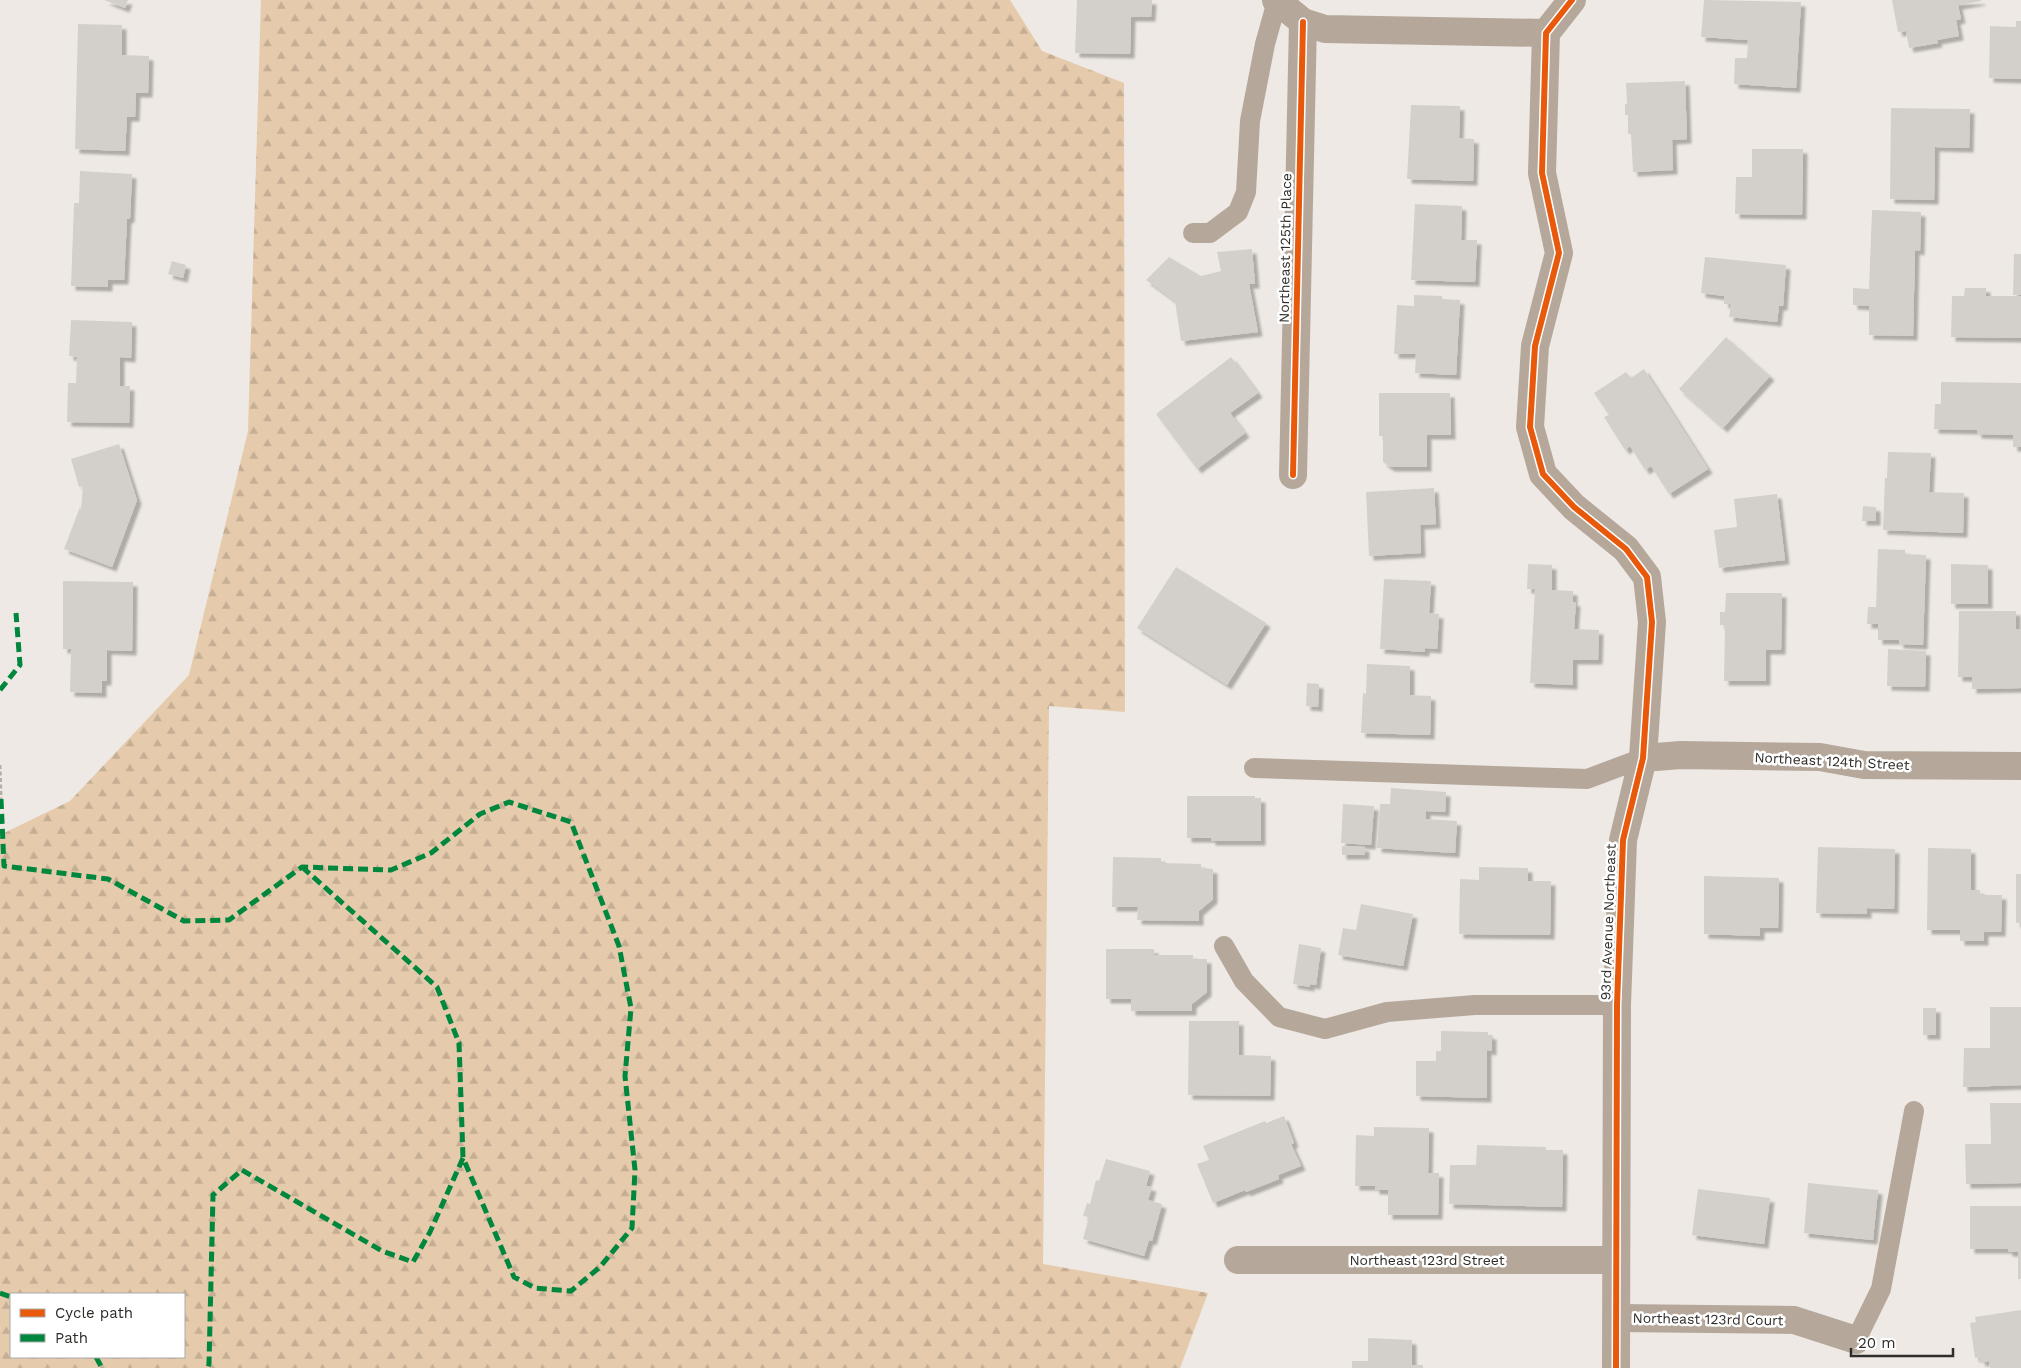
<svg xmlns="http://www.w3.org/2000/svg" width="2021" height="1368" font-family="'Work Sans',sans-serif">
	<style>
		.forest { fill: url(#forest-firs); fill-rule: evenodd }
		.building { fill: #d3d0cc; filter: url(#shadow) }
		.lines { fill: none; stroke-linecap: round; stroke-linejoin: round }
		.path { stroke: #b6ada3; stroke-width: 3; stroke-dasharray: 4 2.5; stroke-linecap: butt }
		.service { stroke: #b5a89b; stroke-width: 20 }
		.minor { stroke: #b5a89b; stroke-width: 28 }
		.tertiary { stroke: #b5a89b; stroke-width: 28 }
		.quiet { stroke: #00873e; stroke-width: 5; stroke-dasharray: 10 5; stroke-linecap: butt }
		.cycleway-casing { stroke: #fff; stroke-width: 9 }
		.cycleway { stroke: #e8590c; stroke-width: 6 }
		.labels { text-anchor: middle; dominant-baseline: central; stroke-width: 5; stroke-linejoin: round; paint-order: stroke }
		.street-label { font-size: 14px; fill: #2f2c29; stroke: #fff }
	</style>
	<defs>
		<pattern id="forest-firs" width="22" height="20" patternUnits="userSpaceOnUse" patternTransform="scale(1.25)"><rect width="22" height="20" fill="#e5caac"/><path d="M5 1l3.5 6h-7zM16 11l3.5 6h-7z" fill="#c5ae94"/></pattern>
		<filter id="shadow"><feDropShadow dx="4.5" dy="4.5" stdDeviation="1" flood-color="#0004"/></filter>
	</defs>
	<rect width="100%" height="100%" fill="#eee9e4"/>
	<path class="forest" d="M261,0H1010L1042,51L1124,83L1125,712L1049,706L1043,1264L1208,1293L1180,1368H0V835L70,801L189,675L248,431ZM11,1294H184V1357H11Z"/>
	<g class="building">
		<polygon points="104,0 128,0 125,8"/>
		<polygon points="1077,0 1152,0 1151,17 1131,17 1130,54 1075,53"/>
		<polygon points="1704,0 1801,2 1796,88 1734,84 1735,58 1747,58 1748,40 1701,37"/>
		<polygon points="1892,0 1981,0 1981,1 1958,5 1961,19 1956,20 1959,36 1937,40 1938,43 1909,48 1906,31 1898,32"/>
		<polygon points="2016,21 2021,21 2021,79 1989,78 1990,26 2016,27"/>
		<polygon points="78,24 122,25 122,55 149,56 148,93 136,93 135,117 127,117 125,151 75,149"/>
		<polygon points="1685,81 1687,139 1672,140 1673,170 1633,172 1631,134 1628,134 1628,115 1625,115 1625,104 1627,104 1626,83"/>
		<polygon points="1411,105 1460,106 1459,138 1474,139 1473,181 1407,179"/>
		<polygon points="1891,108 1970,109 1969,148 1935,147 1934,200 1890,199"/>
		<polygon points="1752,149 1803,149 1802,215 1735,214 1736,177 1752,177"/>
		<polygon points="80,171 132,174 130,218 127,219 124,280 108,280 108,287 71,286 74,203 79,203"/>
		<polygon points="1415,204 1462,206 1461,240 1477,240 1475,282 1411,280"/>
		<polygon points="1872,210 1921,212 1920,251 1915,250 1913,336 1869,335 1869,306 1853,305 1853,288 1869,289"/>
		<polygon points="1252,249 1255,284 1249,284 1258,332 1181,341 1175,301 1146,280 1169,257 1201,276 1221,271 1217,252"/>
		<polygon points="2014,254 2021,254 2021,295 2013,295"/>
		<polygon points="1705,257 1786,265 1783,306 1779,306 1777,322 1729,317 1731,304 1724,304 1724,296 1701,293"/>
		<polygon points="172,261 186,265 183,278 168,274"/>
		<polygon points="1965,288 1986,288 1986,296 2021,296 2021,338 1951,337 1952,296 1964,296"/>
		<polygon points="1414,295 1442,296 1442,299 1460,300 1456,375 1415,373 1416,354 1394,354 1397,305 1414,306"/>
		<polygon points="71,320 132,322 131,358 120,357 120,386 130,386 129,423 67,422 68,383 76,383 77,357 69,356"/>
		<polygon points="1726,337 1770,376 1723,428 1679,389"/>
		<polygon points="1231,357 1258,393 1230,413 1245,433 1197,469 1156,414"/>
		<polygon points="1644,369 1708,469 1669,494 1651,466 1645,470 1630,446 1625,450 1604,417 1609,415 1594,393 1626,372 1631,378"/>
		<polygon points="1941,382 2021,383 2021,447 2013,447 2013,435 1977,434 1977,430 1934,429 1935,404 1941,404"/>
		<polygon points="1379,393 1450,393 1451,435 1427,435 1427,467 1390,467 1383,462 1383,436 1379,436"/>
		<polygon points="119,444 137,500 112,567 64,549 80,507 81,509 83,486 79,487 71,459"/>
		<polygon points="1888,452 1931,453 1929,492 1964,493 1963,533 1883,530 1885,478 1887,478"/>
		<polygon points="1434,488 1436,524 1420,525 1421,553 1369,556 1366,492"/>
		<polygon points="1777,494 1785,560 1719,568 1714,530 1737,527 1734,499"/>
		<polygon points="1863,506 1876,507 1876,521 1862,521"/>
		<polygon points="1878,549 1905,550 1905,554 1926,555 1923,645 1899,644 1899,640 1878,640 1878,624 1867,624 1868,607 1876,607"/>
		<polygon points="1528,564 1552,565 1552,590 1573,591 1573,602 1576,602 1574,629 1599,630 1598,660 1573,660 1573,685 1530,683 1535,589 1527,589"/>
		<polygon points="1951,564 1988,565 1988,604 1951,604"/>
		<polygon points="1176,567 1266,623 1227,685 1137,628"/>
		<polygon points="1384,579 1431,581 1429,613 1439,614 1437,649 1425,648 1425,652 1380,649"/>
		<polygon points="63,581 133,582 132,651 107,650 107,681 102,681 102,693 70,692 71,649 63,649"/>
		<polygon points="1726,593 1782,593 1781,650 1766,650 1766,681 1724,681 1725,625 1720,625 1720,612 1725,612"/>
		<polygon points="1959,611 2016,611 2016,629 2021,629 2021,688 1972,689 1972,677 1958,677"/>
		<polygon points="1888,649 1926,651 1925,687 1887,686"/>
		<polygon points="1367,664 1410,666 1410,695 1431,696 1430,735 1361,733 1363,693 1366,694"/>
		<polygon points="1307,683 1319,684 1318,707 1306,706"/>
		<polygon points="1391,788 1446,792 1445,812 1426,811 1426,819 1457,821 1455,853 1377,848 1380,804 1390,804"/>
		<polygon points="1187,796 1255,796 1255,798 1261,798 1261,841 1211,841 1211,838 1187,838"/>
		<polygon points="1343,804 1374,806 1371,845 1341,843"/>
		<polygon points="1342,846 1365,847 1365,855 1342,855"/>
		<polygon points="1818,847 1895,849 1894,909 1867,908 1867,914 1816,913"/>
		<polygon points="1928,848 1971,849 1971,890 1980,890 1980,895 2002,895 2001,932 1984,932 1984,941 1960,941 1960,930 1927,930"/>
		<polygon points="1113,857 1161,858 1161,863 1201,864 1201,868 1213,869 1213,899 1199,911 1199,921 1137,920 1138,907 1112,907"/>
		<polygon points="1479,867 1528,868 1528,881 1551,881 1550,935 1459,934 1460,879 1479,880"/>
		<rect x="2016" y="874" width="5" height="49"/>
		<polygon points="1704,876 1779,878 1778,928 1760,928 1760,936 1704,934"/>
		<polygon points="1361,904 1413,914 1403,966 1338,955 1343,928 1356,930"/>
		<polygon points="1299,944 1321,948 1316,985 1310,984 1310,987 1293,984"/>
		<polygon points="1106,949 1154,949 1154,955 1193,955 1193,959 1207,959 1207,992 1192,1004 1192,1011 1131,1011 1131,999 1106,999"/>
		<polygon points="1990,1007 2021,1007 2021,1085 1963,1087 1964,1048 1990,1048"/>
		<rect x="1923" y="1008" width="13" height="27"/>
		<polygon points="1189,1021 1239,1021 1239,1055 1271,1056 1270,1096 1188,1095"/>
		<polygon points="1441,1031 1488,1032 1488,1035 1492,1035 1492,1051 1487,1050 1487,1098 1416,1096 1416,1061 1436,1061 1436,1051 1441,1051"/>
		<polygon points="1990,1103 2021,1103 2021,1183 1966,1184 1965,1144 1991,1144"/>
		<polygon points="1284,1116 1294,1143 1291,1144 1301,1166 1278,1175 1279,1179 1246,1192 1245,1190 1213,1203 1197,1164 1209,1160 1203,1146 1265,1121 1266,1123"/>
		<polygon points="1374,1127 1429,1128 1428,1173 1439,1173 1438,1215 1388,1215 1388,1190 1375,1190 1375,1186 1355,1186 1356,1135 1374,1136"/>
		<polygon points="1477,1145 1546,1147 1546,1150 1563,1150 1562,1207 1449,1204 1450,1165 1476,1165"/>
		<polygon points="1106,1159 1150,1171 1146,1186 1152,1187 1148,1200 1162,1204 1152,1241 1149,1240 1144,1256 1083,1239 1089,1217 1083,1216 1087,1203 1090,1204 1096,1180 1099,1181"/>
		<polygon points="1808,1183 1878,1190 1873,1240 1804,1233"/>
		<polygon points="1698,1189 1770,1198 1764,1244 1692,1235"/>
		<polygon points="1970,1206 2021,1206 2021,1279 2018,1279 2018,1252 2008,1252 2008,1249 1970,1249"/>
		<polygon points="2021,1310 2021,1368 1990,1368 1989,1361 1981,1362 1980,1357 1975,1358 1970,1323 1976,1322 1975,1317"/>
		<polygon points="1368,1338 1412,1340 1412,1365 1423,1365 1423,1368 1352,1368 1352,1361 1368,1361"/>
	</g>
	<g class="lines">
		<polyline class="path" points="0,765 1,799"/>
		<g class="service">
			<polyline points="1193,233 1210,233 1238,212 1246,192 1250,121 1265,44 1277,1"/>
			<polyline points="1254,768 1587,779 1643,758"/>
			<polyline points="1224,946 1244,981 1279,1017 1325,1029 1387,1012 1475,1005 1617,1005"/>
			<polyline points="1856,1340 1881,1289 1914,1111"/>
		</g>
		<g class="minor">
			<polyline points="1276,0 1303,22 1325,29 1546,33"/>
			<polyline points="1572,0 1546,33 1542,173 1559,253 1535,346 1530,427 1543,474 1574,507 1626,549 1647,577 1652,622 1643,758"/>
			<polyline points="1293,475 1303,22"/>
			<polyline points="1238,1260 1615,1260"/>
			<polyline points="1617,1318 1794,1320 1856,1340"/>
		</g>
		<polyline class="tertiary" points="1616,1368 1617,1005 1623,840 1643,758 1681,755 1820,757 1864,765 2021,766"/>
		<g class="quiet">
			<polyline points="0,690 20,665 16,613"/>
			<polyline points="1,799 4,866 108,879 184,921 229,920 302,867 391,870 431,853 480,814 509,802 571,822 619,946 631,1008 625,1076 635,1170 632,1228 600,1267 571,1291 535,1288 514,1277 463,1158 430,1232 413,1262 382,1251 242,1170 213,1195 209,1364 208,1368"/>
			<polyline points="302,867 437,987 459,1043 463,1158"/>
			<polyline points="0,1293 11,1297"/>
			<polyline points="96,1357 102,1368"/>
		</g>
		<defs>
			<g id="cycleway">
				<polyline points="1572,0 1546,33 1542,173 1559,253 1535,346 1530,427 1543,474 1574,507 1626,549 1647,577 1652,622 1643,758 1623,840 1617,1005 1616,1368"/>
				<polyline points="1293,475 1303,22"/>
			</g>
		</defs>
		<use href="#cycleway" class="cycleway-casing"/>
		<use href="#cycleway" class="cycleway"/>
	</g>
	<g class="labels">
		<g class="street-label">
			<text transform="translate(1285 248) rotate(-89)">Northeast 125th Place</text>
			<text transform="translate(1832 761) rotate(3)">Northeast 124th Street</text>
			<text transform="translate(1608 922) rotate(-88)">93rd Avenue Northeast</text>
			<text x="1427" y="1260">Northeast 123rd Street</text>
			<text transform="translate(1708 1319) rotate(1)">Northeast 123rd Court</text>
		</g>
	</g>
	<rect x="10" y="1293" width="175" height="65" fill="#ffffff" stroke="#acaba9"/>
	<rect x="20" y="1309" width="25" height="8" fill="#e8590c" stroke="#acaba9"/>
	<text x="55" y="1318" font-size="15" fill="#2f2c29">Cycle path</text>
	<rect x="20" y="1334" width="25" height="8" fill="#00873e" stroke="#acaba9"/>
	<text x="55" y="1343" font-size="15" fill="#2f2c29">Path</text>
	<path d="M1851 1348v8h102v-8" fill="none" stroke="#2f2c29" stroke-width="2.5"/>
	<text x="1858" y="1348" font-size="15" fill="#2f2c29" stroke="#ffffff" stroke-width="4" paint-order="stroke">20 m</text>
</svg>
